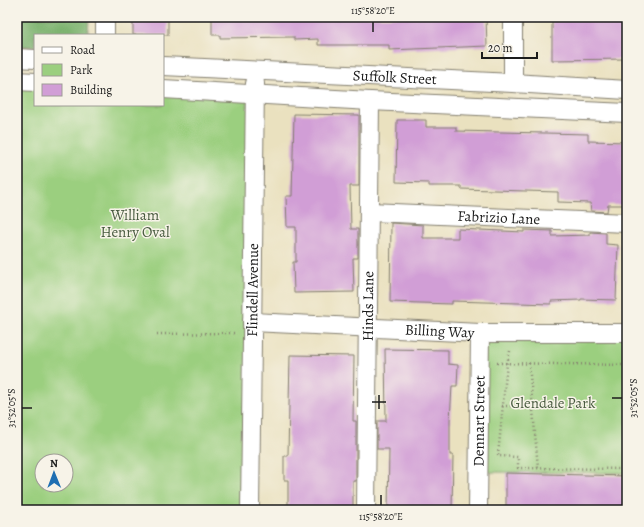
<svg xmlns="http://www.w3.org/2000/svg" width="644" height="527" font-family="Alegreya,serif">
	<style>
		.green { fill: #9bcf7f; stroke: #5c764e; fill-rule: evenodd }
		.forest { fill: #7cb26e; stroke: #4c6745 }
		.building { fill: #d19ed6 }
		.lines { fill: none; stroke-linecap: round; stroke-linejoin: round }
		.minor-casing { stroke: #837e6e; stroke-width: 20 }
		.path { stroke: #837e6e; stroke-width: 2.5; stroke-dasharray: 1 3; stroke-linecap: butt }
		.minor { stroke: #fff; stroke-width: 18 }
		.ticks { fill: none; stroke: #1c1c1c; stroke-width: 1.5 }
		.labels { text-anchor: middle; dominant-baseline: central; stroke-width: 3; stroke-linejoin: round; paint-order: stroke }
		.street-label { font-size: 15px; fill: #1c1c1c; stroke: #f7f3e8 }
		.park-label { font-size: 15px; fill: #485b3f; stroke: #f7f3e8 }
		.neatline { fill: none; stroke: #1c1c1c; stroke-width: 1.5 }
		.ticks-label { font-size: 10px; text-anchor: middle; fill: #1c1c1c }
	</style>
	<rect width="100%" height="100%" fill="#f7f3e8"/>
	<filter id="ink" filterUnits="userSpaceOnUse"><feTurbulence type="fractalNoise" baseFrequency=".025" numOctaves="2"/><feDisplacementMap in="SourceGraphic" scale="8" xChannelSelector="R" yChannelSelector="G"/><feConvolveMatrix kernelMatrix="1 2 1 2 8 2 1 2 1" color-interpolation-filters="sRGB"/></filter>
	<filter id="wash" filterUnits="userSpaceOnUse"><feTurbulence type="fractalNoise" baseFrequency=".012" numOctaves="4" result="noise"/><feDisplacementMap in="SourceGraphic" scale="16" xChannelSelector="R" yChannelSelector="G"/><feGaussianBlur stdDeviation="0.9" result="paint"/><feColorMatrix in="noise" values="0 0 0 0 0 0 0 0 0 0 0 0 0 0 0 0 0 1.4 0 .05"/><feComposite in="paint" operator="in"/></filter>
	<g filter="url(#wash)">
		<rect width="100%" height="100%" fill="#eae1bf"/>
		<g class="green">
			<path d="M17,81L35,82V105H163V89L255,94L250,510H17ZM42,461H66V485H42Z"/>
			<polygon points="480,333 627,333 627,473 479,472"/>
		</g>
		<polygon class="forest" points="17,17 89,17 88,35 35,35 35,47 17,46"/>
		<g id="blocks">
			<g class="building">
				<rect x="133" y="17" width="35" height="18"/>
				<polygon points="212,17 486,17 487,46 389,50 389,45 318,45 318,39 294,40 294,37 220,38 220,35 212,35"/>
				<polygon points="552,17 627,17 627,59 552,60"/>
				<polygon points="294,114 359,115 359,186 350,186 351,229 358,229 358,258 353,258 354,292 294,293 293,262 296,262 296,227 287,227 286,196 292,196"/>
				<polygon points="397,120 426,120 426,127 456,127 456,131 588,134 588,141 627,142 627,205 608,205 607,212 591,211 590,203 558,202 558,192 461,189 461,186 429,186 429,183 396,182"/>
				<polygon points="391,223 423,225 423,238 458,238 458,229 524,232 524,230 552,231 552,236 590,235 590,232 606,233 606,244 618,245 616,300 581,299 581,300 551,301 551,304 452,301 452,304 390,302"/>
				<polygon points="385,349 448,350 448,364 458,365 457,386 452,386 450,420 450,455 453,455 452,510 388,510 389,449 377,449 377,421 386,421"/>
				<polygon points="290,355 354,356 353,421 356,421 356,481 353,481 353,510 288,510 288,480 284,480 284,456 288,456"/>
				<polygon points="506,473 627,476 627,510 506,510"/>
			</g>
		</g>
	</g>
	<g filter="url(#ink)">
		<use href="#blocks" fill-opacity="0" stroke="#837e6e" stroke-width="1"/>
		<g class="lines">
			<defs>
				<g id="minor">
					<polyline points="513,17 513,83"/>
					<polyline points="105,35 105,17"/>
					<polyline points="17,58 35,59"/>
					<path id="s1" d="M163,66L513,83L627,90"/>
					<polyline points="17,81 35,82"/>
					<polyline points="163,89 370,101 627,113"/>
					<path id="s2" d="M370,212L627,223"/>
					<path id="s3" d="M252,322L480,333H627"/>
					<path id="s4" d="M250,510L255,83"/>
					<path id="s5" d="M366,510L370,101"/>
					<path id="s6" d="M478,510L480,333"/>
				</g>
			</defs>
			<use href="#minor" class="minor-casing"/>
			<g class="path">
				<polyline points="157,334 234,333"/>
				<polyline points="510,351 507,363 498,456 518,457 518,468 627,469"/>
				<polyline points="497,363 627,365"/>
				<polyline points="529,363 538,468"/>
				<polyline points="502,406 533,406"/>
			</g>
			<use href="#minor" class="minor"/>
		</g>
	</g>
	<path class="ticks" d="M373,22V32M379,395V409M612,398H622M372,402H386M22,408H32M381,495V505"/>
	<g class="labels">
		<g class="street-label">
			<text stroke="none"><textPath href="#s1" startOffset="232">Suffolk Street</textPath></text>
			<text stroke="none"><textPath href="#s2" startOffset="129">Fabrizio Lane</textPath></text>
			<text stroke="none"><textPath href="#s4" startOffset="220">Flindell Avenue</textPath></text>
			<text stroke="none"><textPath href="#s5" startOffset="204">Hinds Lane</textPath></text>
			<text stroke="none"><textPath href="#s3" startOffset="188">Billing Way</textPath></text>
			<text stroke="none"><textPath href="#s6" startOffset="89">Dennart Street</textPath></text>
		</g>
		<g class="park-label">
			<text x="135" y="215">William<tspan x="135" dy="17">Henry Oval</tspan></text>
			<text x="553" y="403">Glendale Park</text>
		</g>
	</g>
	<rect width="644" height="527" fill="none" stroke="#f7f3e8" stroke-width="44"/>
	<rect x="34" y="34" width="130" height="72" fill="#f7f3e8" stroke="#9f9d96"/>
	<rect x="42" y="47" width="20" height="6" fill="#ffffff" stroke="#9f9d96"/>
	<text x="70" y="54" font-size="12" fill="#1c1c1c">Road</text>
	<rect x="42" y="64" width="20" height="12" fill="#9bcf7f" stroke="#9f9d96"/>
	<text x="70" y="74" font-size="12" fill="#1c1c1c">Park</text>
	<rect x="42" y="84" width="20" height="12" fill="#d19ed6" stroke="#9f9d96"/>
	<text x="70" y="94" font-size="12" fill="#1c1c1c">Building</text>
	<g transform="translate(54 473) rotate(359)"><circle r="19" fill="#f7f3e8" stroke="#9f9d96"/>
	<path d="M0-3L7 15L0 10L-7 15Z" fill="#1f6fb2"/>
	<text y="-6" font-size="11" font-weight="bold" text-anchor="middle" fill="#1c1c1c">N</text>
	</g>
	<path d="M482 52v6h55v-6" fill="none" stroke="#1c1c1c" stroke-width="2"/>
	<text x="488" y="52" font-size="12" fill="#1c1c1c" stroke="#f7f3e8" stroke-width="3" paint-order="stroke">20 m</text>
	<rect x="22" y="22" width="600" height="483" class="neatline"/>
	<g class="ticks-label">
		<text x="373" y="14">115°58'20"E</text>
		<text transform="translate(633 398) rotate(-90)" y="4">31°52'05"S</text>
		<text transform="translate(11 408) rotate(-90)" y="4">31°52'05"S</text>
		<text x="381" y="520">115°58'20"E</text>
	</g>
</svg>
